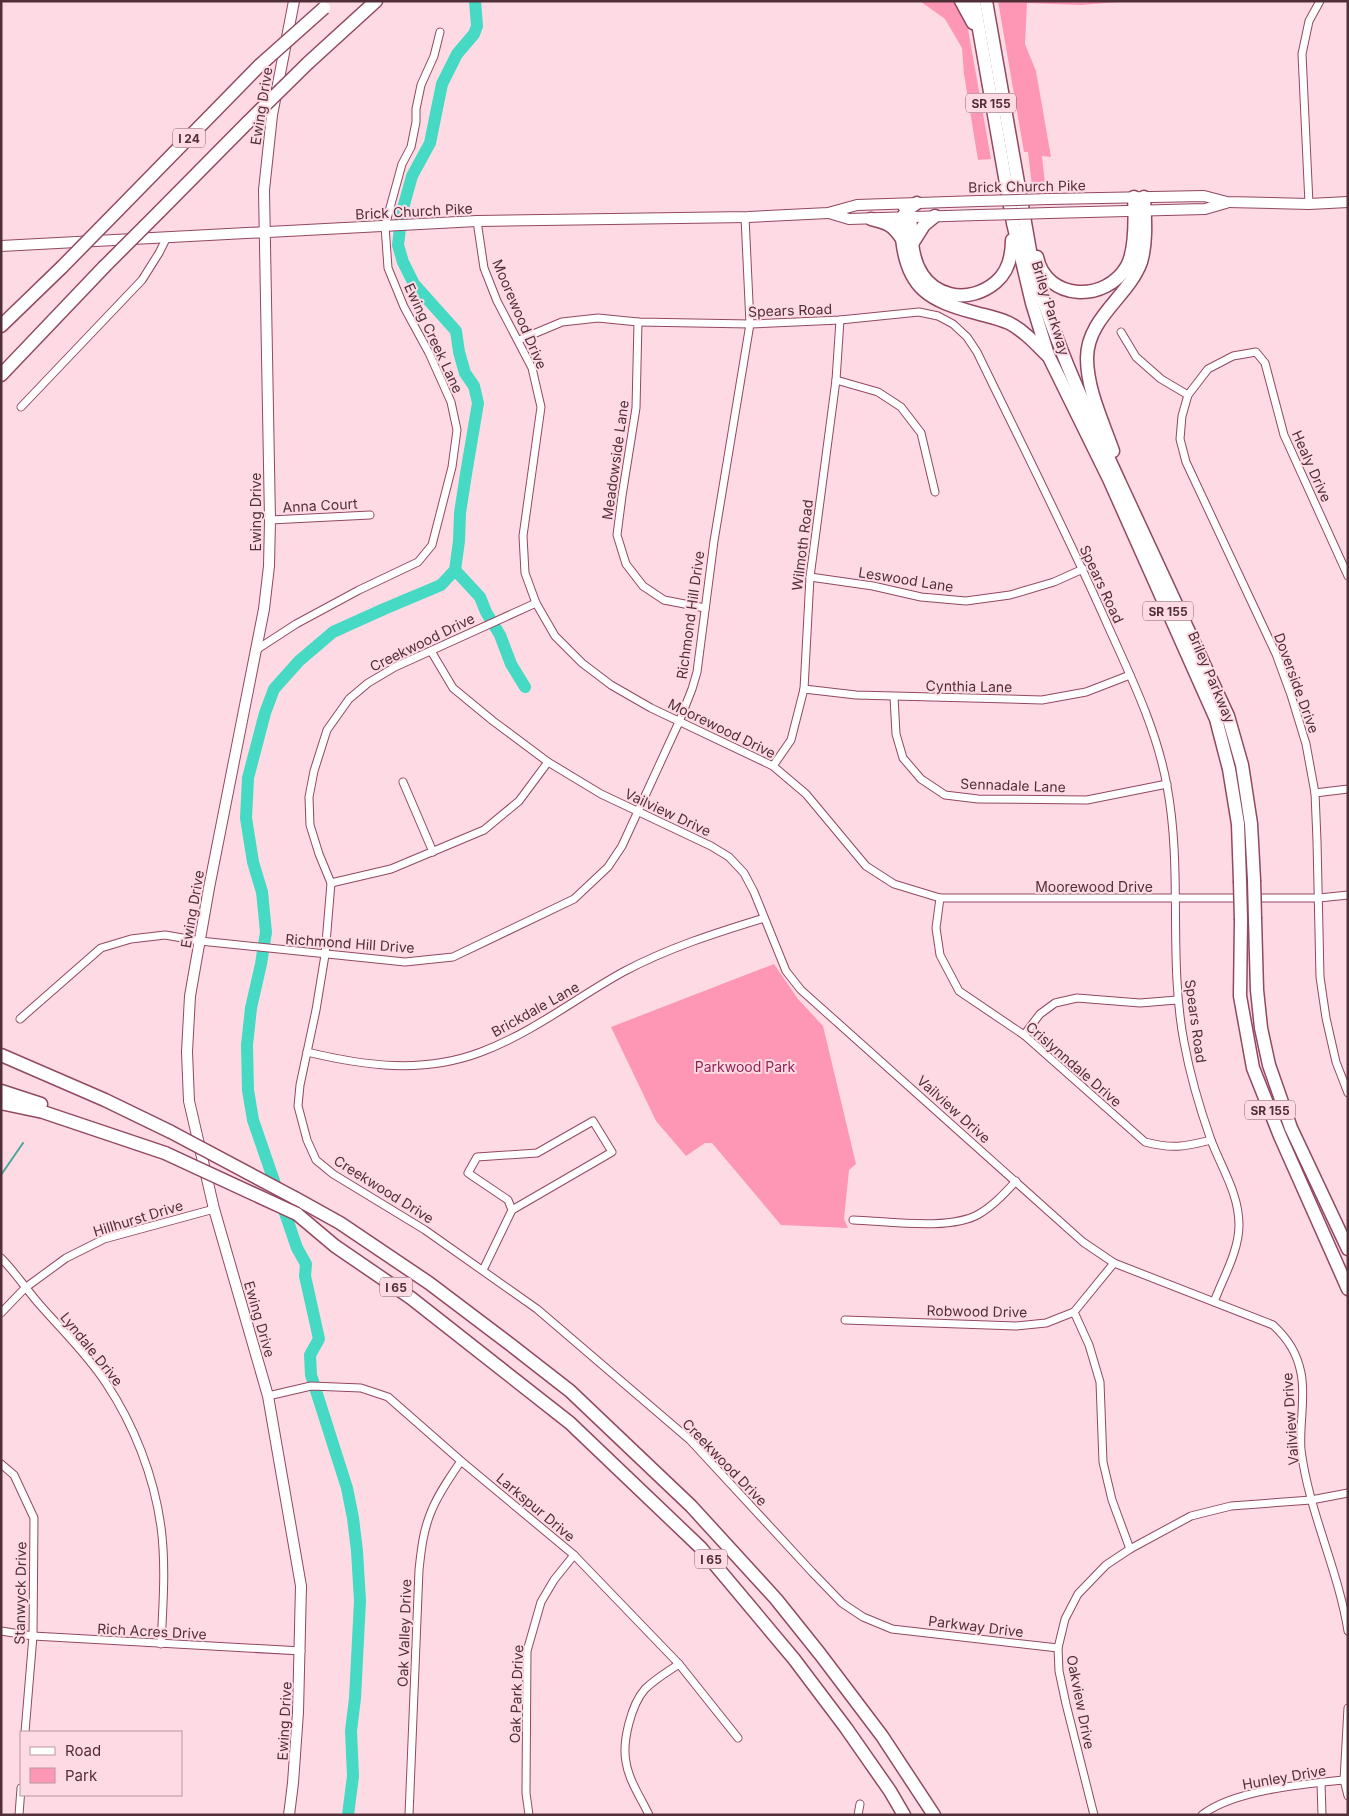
<svg xmlns="http://www.w3.org/2000/svg" width="1349" height="1816" font-family="Inter,sans-serif">
	<style>
		.green { fill: #fe97b6 }
		.lines { fill: none; stroke-linecap: round; stroke-linejoin: round }
		.stream { stroke: #49a69a; stroke-width: 2 }
		.river { stroke: #46d9c3; stroke-width: 12 }
		.street-casing { stroke: #924860; stroke-width: 9 }
		.secondary-casing { stroke: #924860; stroke-width: 12 }
		.highway-casing { stroke: #924860; stroke-width: 15 }
		.street { stroke: #fff; stroke-width: 7 }
		.secondary { stroke: #fff; stroke-width: 10 }
		.highway { stroke: #fff; stroke-width: 12 }
		.secondary-bridge-casing { stroke: #924860; stroke-width: 12; stroke-linecap: butt }
		.highway-bridge-casing { stroke: #924860; stroke-width: 15; stroke-linecap: butt }
		.secondary-bridge { stroke: #fff; stroke-width: 10 }
		.highway-bridge { stroke: #fff; stroke-width: 12 }
		.labels { text-anchor: middle; dominant-baseline: central; stroke-width: 4; stroke-linejoin: round; paint-order: stroke }
		.shield { fill: #fedbe4; stroke: #85636c; stroke-width: 1 }
		.shield-label { font-size: 12px; font-weight: bold; fill: #512f39 }
		.street-label { font-size: 14px; fill: #512f39; stroke: #fedbe4 }
		.park-label { font-size: 14px; fill: #922350; stroke: #fedbe4 }
	</style>
	<rect width="100%" height="100%" fill="#fedbe4"/>
	<g class="green">
		<polygon points="920,1 957,1 965,12 991,159 978,160 964,74 962,48 945,19"/>
		<polygon points="998,1 1130,1 1081,5 1027,3 1025,44 1036,71 1051,157 1042,156 1045,184 1032,186 1028,152 1024,152"/>
		<polygon points="774,964 798,999 823,1026 856,1164 849,1170 844,1219 848,1228 781,1225 712,1143 705,1143 686,1156 656,1121 611,1027"/>
	</g>
	<g class="lines">
		<polyline class="stream" points="1,1175 23,1143"/>
		<g class="river">
			<polyline points="455,570 480,597 486,612 500,635 511,664 525,687"/>
			<polyline points="348,1815 353,1776 351,1731 355,1698 360,1601 357,1551 353,1518 347,1488 311,1375 310,1355 319,1339 305,1276 306,1264 297,1248 253,1120 248,1090 247,1045 251,1008 261,964 266,932 262,892 253,862 246,818 248,778 265,713 274,689 299,661 333,632 384,609 441,585 455,570 459,541 460,513 466,474 478,403 474,386 465,373 459,352 456,331 414,284 403,262 398,245 402,212 412,176 430,143 442,84 457,54 474,34 477,26 475,1"/>
		</g>
		<defs>
			<g id="street">
				<polyline points="1309,204 1302,54 1309,21 1320,1"/>
				<polyline points="477,221 484,268 497,301 532,368 541,407 523,536 525,573 536,603 555,636 582,663 611,685 651,708 773,766 806,794 866,866 894,884 940,898 1319,898 1348,895"/>
				<polyline points="638,322 636,408 622,496 617,535 626,564 643,586 664,600 705,608"/>
				<polyline points="1121,332 1136,357 1161,379 1188,395"/>
				<path d="M519,340L562,322L598,318L638,322L750,324L840,320L919,312L938,316L953,324L967,337L977,352C1021,443 1067,533 1108,626C1131,677 1157,730 1167,786C1183,871 1168,958 1184,1042C1190,1075 1200,1109 1211,1140C1222,1169 1239,1194 1239,1225C1239,1251 1223,1278 1214,1302"/>
				<polyline points="836,380 878,392 901,407 921,433 935,492"/>
				<polyline points="21,407 142,280 159,253 167,237"/>
				<polyline points="270,520 370,515"/>
				<polyline points="1348,576 1284,435 1265,363 1256,352 1233,356 1208,369 1188,395 1182,416 1180,439 1186,462 1276,654 1291,695 1306,744 1315,793 1317,841 1320,977 1326,1018 1336,1062 1348,1093"/>
				<polyline points="810,577 873,586 921,597 966,601 1010,595 1054,582 1083,569"/>
				<polyline points="536,603 395,667 368,683 349,699 327,730 314,771 309,797 310,825 319,854 331,883 325,955 316,1010 300,1085 298,1106 307,1140 316,1160 333,1174 425,1230 537,1309 690,1440 812,1572 842,1603 863,1617 892,1629 1058,1648"/>
				<polyline points="256,650 296,624 359,590 418,562 432,545 452,467 457,430 451,402 429,353 404,307 388,268 385,226 402,164 411,147 416,122 416,109 421,85 434,56 440,32"/>
				<path d="M431,651L453,688L493,721L548,762L601,794L711,846L729,857L744,873L754,892L786,971L801,990L1083,1242L1114,1263L1273,1325C1288,1339 1297,1353 1301,1373C1306,1397 1299,1425 1301,1450C1309,1512 1338,1569 1348,1631"/>
				<polyline points="804,689 856,695 1042,700 1086,692 1130,675"/>
				<polyline points="894,697 896,734 903,758 921,779 945,795 978,799 1087,800 1167,784"/>
				<polyline points="773,766 791,740 804,689 810,577 836,380 840,320"/>
				<polyline points="403,782 433,852"/>
				<polyline points="1315,793 1348,789"/>
				<polyline points="331,883 391,869 484,830 519,801 548,762"/>
				<path d="M940,898L936,928L940,955L959,991L1024,1035L1145,1142C1172,1149 1184,1147 1211,1140"/>
				<polyline points="20,1019 101,948 131,939 165,935 200,941 405,962 453,957 574,899 608,867 622,846 679,722 692,689 697,672 714,541 750,324 745,217"/>
				<polyline points="1024,1035 1040,1014 1055,1003 1077,998 1140,1003 1177,1000"/>
				<path d="M307,1052C365,1066 423,1074 481,1052C532,1033 576,998 623,972C668,948 715,933 764,918"/>
				<path d="M853,1220C887,1221 950,1231 979,1214C993,1206 1004,1194 1016,1181"/>
				<path d="M1,1258C15,1272 26,1289 40,1305C62,1330 87,1354 106,1383C134,1425 154,1476 161,1527C166,1565 163,1605 161,1644"/>
				<polyline points="483,1270 512,1210 612,1152 593,1121 537,1153 477,1157 468,1173 508,1200 512,1210"/>
				<polyline points="1074,1312 1089,1345 1100,1382 1103,1462 1112,1500 1130,1549"/>
				<polyline points="1,1313 25,1288 66,1258 104,1239 214,1209"/>
				<polyline points="845,1320 1016,1326 1046,1323 1074,1312 1114,1263"/>
				<polyline points="268,1396 311,1386 361,1388 388,1397 461,1461 574,1555 679,1664 738,1738"/>
				<polyline points="1,1464 14,1475 34,1518 33,1636 25,1732"/>
				<polyline points="1,1631 33,1636 301,1651"/>
				<polyline points="1348,1708 1344,1780 1348,1796"/>
				<polyline points="1321,1782 1322,1815"/>
				<polyline points="19,1815 21,1788"/>
				<path d="M409,1815L419,1570C421,1551 423,1531 431,1512C438,1494 450,1477 461,1461"/>
				<polyline points="529,1815 526,1793 527,1651 541,1602 554,1580 574,1555"/>
				<path d="M649,1815C641,1798 629,1781 626,1762C622,1742 631,1705 645,1689C655,1679 667,1672 679,1664"/>
				<polyline points="858,1815 860,1804"/>
				<polyline points="1094,1815 1066,1704 1059,1671 1058,1648 1065,1619 1078,1594 1106,1565 1130,1549 1191,1516 1231,1506 1311,1500 1348,1493"/>
				<path d="M1202,1815C1233,1790 1304,1784 1344,1780"/>
			</g>
			<g id="secondary">
				<polyline points="1049,199 1204,196 1227,202 1309,204 1348,202"/>
				<polyline points="829,213 849,219 979,215"/>
				<polyline points="1049,213 1205,209 1226,203"/>
				<polyline points="1,246 477,221 748,217 828,213 857,205 979,201"/>
				<polyline points="289,1815 293,1783 298,1712 301,1586 268,1396 214,1209 189,1101 187,1052 190,996 209,888 264,609 269,566 270,520 264,190 272,115 294,1"/>
			</g>
			<g id="highway">
				<polyline points="961,1 973,23"/>
				<polyline points="974,1 1013,223 1032,303 1048,355 1109,479 1216,719 1229,769 1238,824 1240,881"/>
				<path d="M986,1L1032,262C1052,338 1087,411 1120,483C1156,560 1192,638 1228,716L1242,765L1251,824L1254,880"/>
				<polyline points="308,63 376,1"/>
				<path d="M917,203C901,213 900,220 902,238C907,289 930,301 976,313C987,316 998,318 1009,323C1024,331 1035,343 1047,355"/>
				<path d="M904,206C913,216 910,229 912,242C914,266 925,288 950,294C966,298 983,293 996,282C1009,271 1012,256 1012,240"/>
				<polyline points="118,210 260,65"/>
				<polyline points="159,212 248,122"/>
				<path d="M871,219C887,223 892,224 902,239"/>
				<polyline points="912,244 924,225 935,216"/>
				<path d="M1037,257C1046,301 1106,303 1127,266C1136,249 1135,217 1134,197"/>
				<polyline points="1,326 62,267"/>
				<polyline points="1,375 104,267"/>
				<path d="M1113,451C1103,422 1087,390 1087,358C1087,318 1129,296 1141,262C1147,242 1145,218 1144,197"/>
				<polyline points="1255,919 1257,990 1261,1028 1269,1065 1291,1128 1348,1249"/>
				<polyline points="1241,920 1240,996 1253,1068 1280,1136 1348,1289"/>
				<polyline points="1,1055 105,1100 171,1132"/>
				<polyline points="1,1091 41,1104"/>
				<polyline points="1,1103 43,1112 165,1153"/>
				<polyline points="295,1198 340,1223 429,1283 511,1345 570,1391 691,1506 776,1599 820,1654 882,1736 934,1815"/>
				<polyline points="297,1214 335,1246 411,1298 570,1423 701,1548 794,1659 846,1728 890,1791 904,1815"/>
			</g>
		</defs>
		<use href="#street" class="street-casing"/>
		<use href="#secondary" class="secondary-casing"/>
		<use href="#highway" class="highway-casing"/>
		<use href="#street" class="street"/>
		<use href="#secondary" class="secondary"/>
		<use href="#highway" class="highway"/>
		<defs>
			<g id="secondary-bridge">
				<polyline points="979,201 1049,199"/>
				<polyline points="979,215 1049,213"/>
			</g>
			<g id="highway-bridge">
				<polyline points="260,65 324,8"/>
				<polyline points="248,122 308,63"/>
				<polyline points="62,267 118,210"/>
				<polyline points="104,267 159,212"/>
				<polyline points="1254,880 1255,919"/>
				<polyline points="1240,881 1241,920"/>
				<polyline points="171,1132 295,1198"/>
				<polyline points="165,1153 297,1214"/>
			</g>
		</defs>
		<use href="#secondary-bridge" class="secondary-bridge-casing"/>
		<use href="#highway-bridge" class="highway-bridge-casing"/>
		<use href="#secondary-bridge" class="secondary-bridge"/>
		<use href="#highway-bridge" class="highway-bridge"/>
	</g>
	<g class="labels">
		<g class="shield">
			<rect x="966" y="93.5" width="50" height="19" rx="4"/>
			<rect x="173" y="128.5" width="32" height="19" rx="4"/>
			<rect x="1143" y="601.5" width="50" height="19" rx="4"/>
			<rect x="1245" y="1100.5" width="50" height="19" rx="4"/>
			<rect x="380" y="1277.5" width="32" height="19" rx="4"/>
			<rect x="695" y="1549.5" width="32" height="19" rx="4"/>
		</g>
		<g class="shield-label">
			<text x="991" y="103">SR 155</text>
			<text x="189" y="138">I 24</text>
			<text x="1168" y="611">SR 155</text>
			<text x="1270" y="1110">SR 155</text>
			<text x="396" y="1287">I 65</text>
			<text x="711" y="1559">I 65</text>
		</g>
		<g class="street-label">
			<text transform="translate(261 106) rotate(-81)">Ewing Drive</text>
			<text transform="translate(1027 186) rotate(-1)">Brick Church Pike</text>
			<text transform="translate(414 211) rotate(-3)">Brick Church Pike</text>
			<text transform="translate(1051 308) rotate(73)">Briley Parkway</text>
			<text transform="translate(790 310) rotate(-2)">Spears Road</text>
			<text transform="translate(520 314) rotate(67)">Moorewood Drive</text>
			<text transform="translate(434 338) rotate(65)">Ewing Creek Lane</text>
			<text transform="translate(615 460) rotate(-82)">Meadowside Lane</text>
			<text transform="translate(1312 466) rotate(66)">Healy Drive</text>
			<text transform="translate(320 505) rotate(-3)">Anna Court</text>
			<text transform="translate(255 512) rotate(-90)">Ewing Drive</text>
			<text transform="translate(802 545) rotate(-83)">Wilmoth Road</text>
			<text transform="translate(906 579) rotate(9)">Leswood Lane</text>
			<text transform="translate(1102 584) rotate(65)">Spears Road</text>
			<text transform="translate(690 615) rotate(-82)">Richmond Hill Drive</text>
			<text transform="translate(422 642) rotate(-26)">Creekwood Drive</text>
			<text transform="translate(1212 677) rotate(67)">Briley Parkway</text>
			<text transform="translate(1297 683) rotate(70)">Doverside Drive</text>
			<text transform="translate(969 686) rotate(1)">Cynthia Lane</text>
			<text transform="translate(722 728) rotate(26)">Moorewood Drive</text>
			<text transform="translate(1013 785) rotate(2)">Sennadale Lane</text>
			<text transform="translate(668 812) rotate(25)">Vailview Drive</text>
			<text x="1094" y="886">Moorewood Drive</text>
			<text transform="translate(192 909) rotate(-80)">Ewing Drive</text>
			<text transform="translate(350 943) rotate(4)">Richmond Hill Drive</text>
			<text transform="translate(535 1009) rotate(-29)">Brickdale Lane</text>
			<text transform="translate(1196 1021) rotate(82)">Spears Road</text>
			<text transform="translate(1074 1064) rotate(41)">Crislynndale Drive</text>
			<text transform="translate(954 1109) rotate(42)">Vailview Drive</text>
			<text transform="translate(384 1189) rotate(32)">Creekwood Drive</text>
			<text transform="translate(138 1218) rotate(-17)">Hillhurst Drive</text>
			<text transform="translate(977 1311) rotate(1)">Robwood Drive</text>
			<text transform="translate(260 1319) rotate(74)">Ewing Drive</text>
			<text transform="translate(92 1349) rotate(51)">Lyndale Drive</text>
			<text transform="translate(1290 1419) rotate(-94)">Vailview Drive</text>
			<text transform="translate(725 1462) rotate(46)">Creekwood Drive</text>
			<text transform="translate(536 1507) rotate(40)">Larkspur Drive</text>
			<text transform="translate(20 1593) rotate(-89)">Stanwyck Drive</text>
			<text transform="translate(976 1626) rotate(7)">Parkway Drive</text>
			<text transform="translate(152 1631) rotate(3)">Rich Acres Drive</text>
			<text transform="translate(404 1633) rotate(-88)">Oak Valley Drive</text>
			<text transform="translate(516 1694) rotate(-88)">Oak Park Drive</text>
			<text transform="translate(1081 1702) rotate(79)">Oakview Drive</text>
			<text transform="translate(284 1721) rotate(-87)">Ewing Drive</text>
			<text transform="translate(1284 1777) rotate(-10)">Hunley Drive</text>
		</g>
		<g class="park-label">
			<text x="745" y="1066">Parkwood Park</text>
		</g>
	</g>
	<rect width="1349" height="1816" fill="none" stroke="#512f39" stroke-width="5"/>
	<rect x="20" y="1731" width="162" height="65" fill="#fedbe4" stroke="#b996a0"/>
	<rect x="30" y="1747" width="25" height="8" fill="#ffffff" stroke="#b996a0"/>
	<text x="65" y="1756" font-size="15" fill="#512f39">Road</text>
	<rect x="30" y="1768" width="25" height="15" fill="#fe97b6" stroke="#b996a0"/>
	<text x="65" y="1781" font-size="15" fill="#512f39">Park</text>
</svg>
